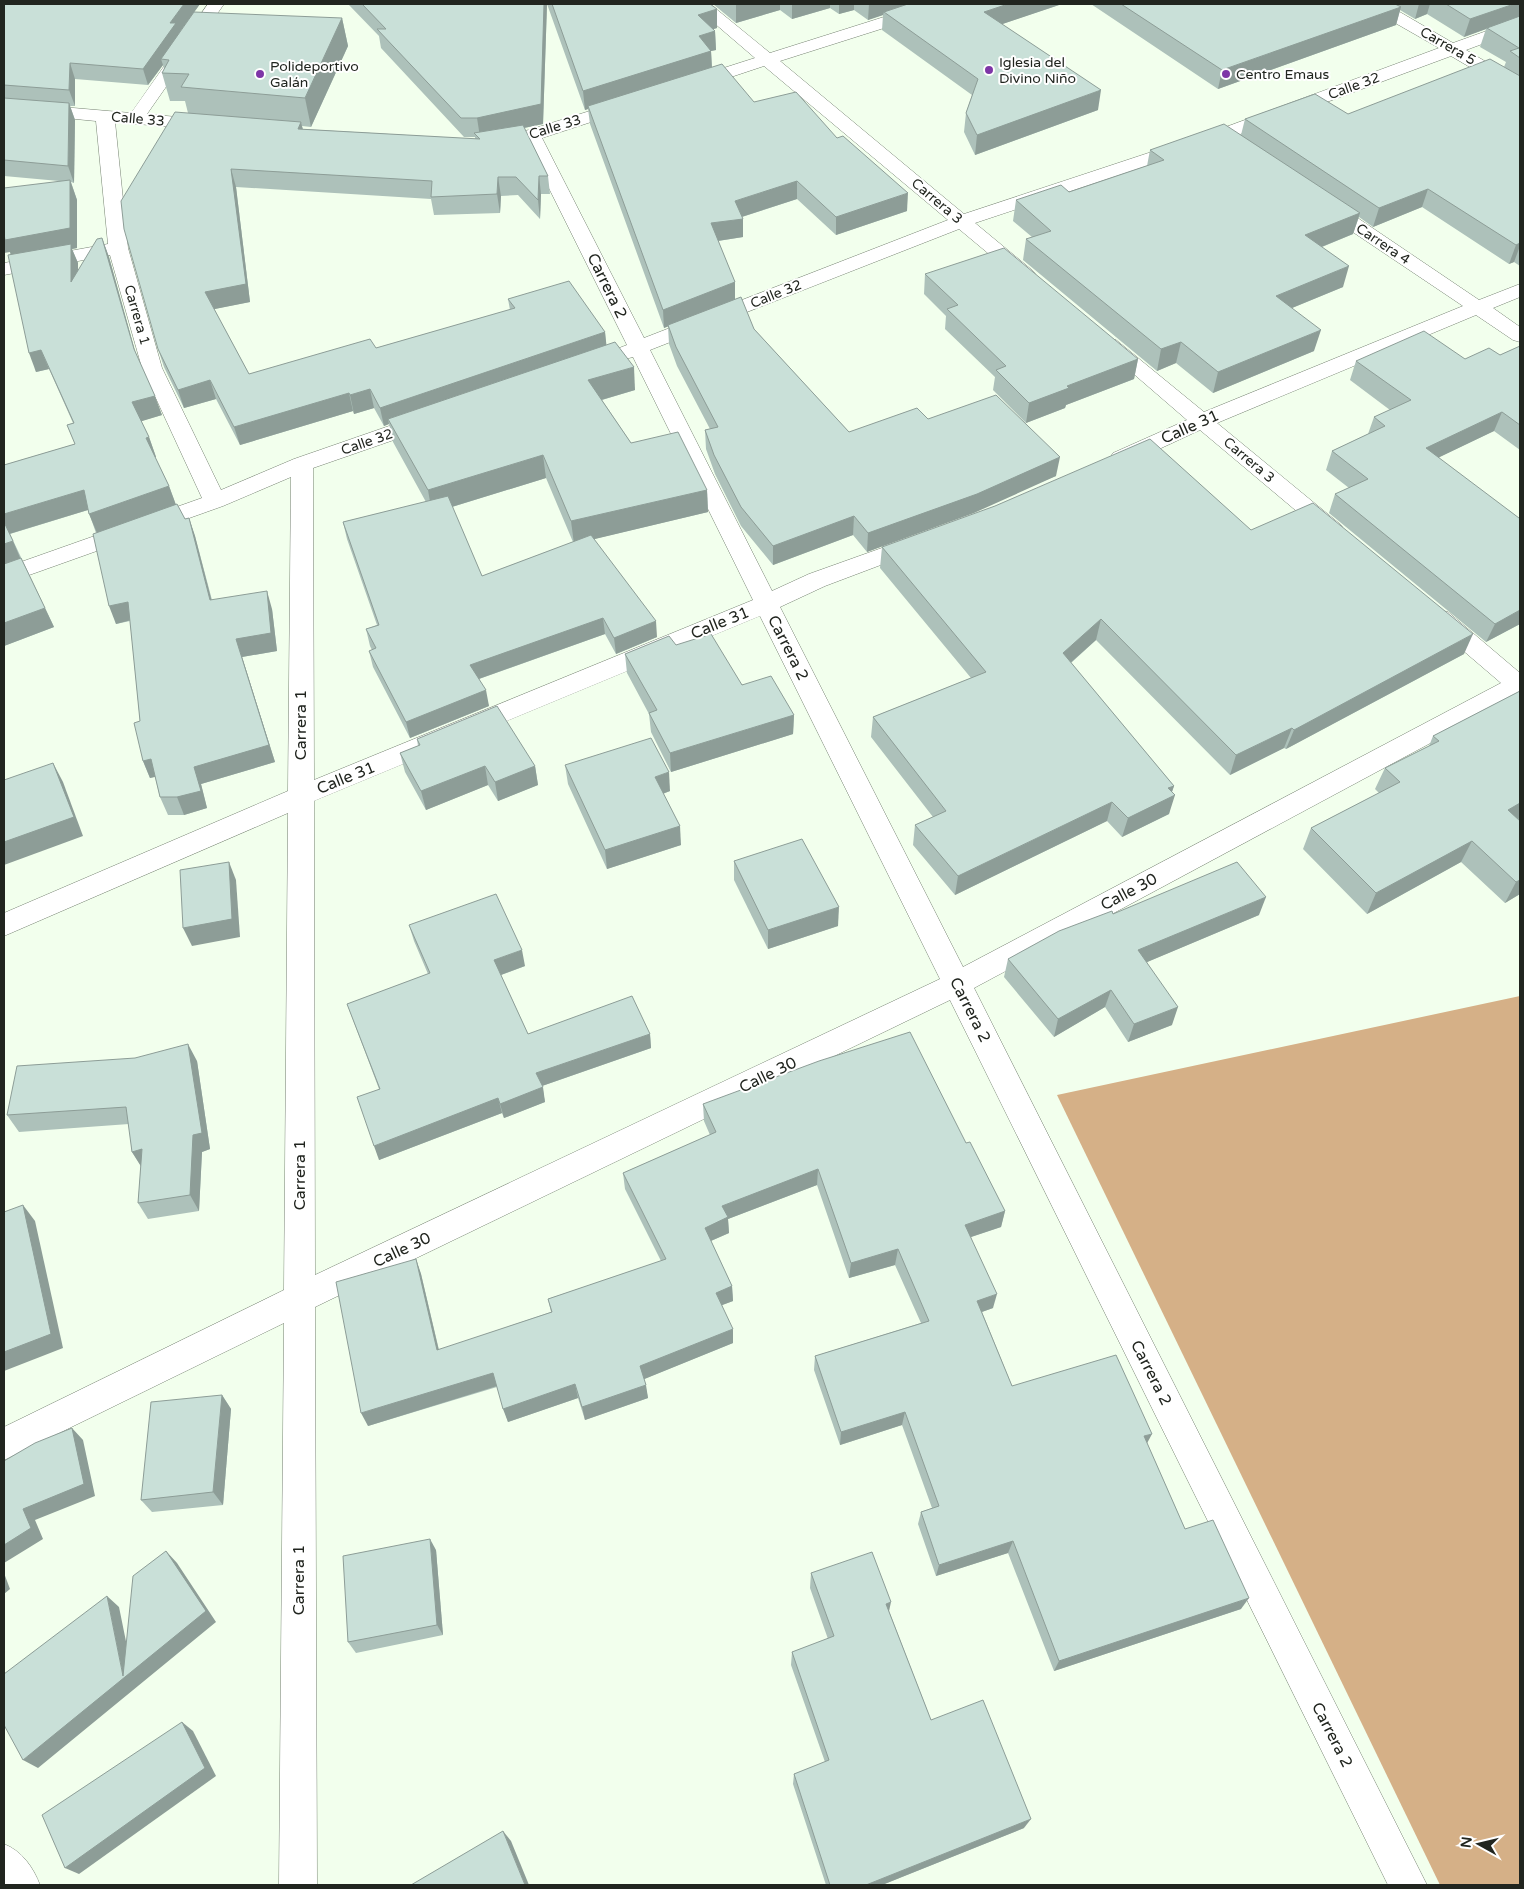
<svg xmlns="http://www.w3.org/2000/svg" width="1524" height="1889" font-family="'Varela Round',sans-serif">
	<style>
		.forest { fill: #d5b087 }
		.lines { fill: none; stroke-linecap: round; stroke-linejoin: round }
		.minor-casing { stroke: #778373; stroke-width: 1 }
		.minor { fill: #fff; fill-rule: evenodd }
		.wall { fill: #adc1ba; fill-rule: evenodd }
		.shaded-wall { fill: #8d9d97 }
		.building { fill: #c9e0d8; stroke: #8d9d97 }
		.poi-dot { fill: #7e35a7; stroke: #fff; stroke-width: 2 }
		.labels { text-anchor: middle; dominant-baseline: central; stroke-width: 4; stroke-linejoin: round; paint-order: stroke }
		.far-street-label { font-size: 14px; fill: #21251f; stroke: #fff }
		.far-poi-label { font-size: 14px; fill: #21251f; stroke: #fff; text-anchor: start }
		.street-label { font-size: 16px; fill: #21251f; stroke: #fff }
	</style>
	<rect width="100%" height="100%" fill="#f2ffed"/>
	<polygon class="forest" points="1520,996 1520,1885 1440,1885 1057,1095"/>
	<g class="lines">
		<defs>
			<g id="minor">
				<path d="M208,4H224L147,114L206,120L212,121L215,125L212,129L206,130L115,122L128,248L162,368L221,490L294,459L418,416L426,414L434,416L437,421L434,426L313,468L314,780L753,600L633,357L621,360L614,358L611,354L614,350L627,345L526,142L516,143L510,142L507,138L510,134L529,130L625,100L631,101L634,105L631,109L542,138L644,338L948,220L764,66L698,88L692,89L686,88L683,84L686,80L755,58L692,4H710L770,53L925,4H949L947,8L780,61L964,214L1215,131L1439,48L1369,8L1367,4H1386L1453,43L1520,19V30L1466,50L1520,82V94L1514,93L1451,56L1227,139L975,223L1033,271L1036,275L1033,279L1026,281L1019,279L959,229L650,350L772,591L809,574L907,539L915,536L923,539L926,544L923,549L825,586L780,607L963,967L1501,683L1432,624L1428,618L1432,612L1440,610L1448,612L1520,673V695L974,988L1427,1885H1388L950,1000L315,1307L317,1885H279L284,1323L4,1460V1427L284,1290L288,813L4,936V913L288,791L291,477L223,506L4,584V568L202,498L142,368L110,255L4,275V263L108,244L96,121L4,112V102L131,113ZM760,616L940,979L315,1275L314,801Z"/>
				<polygon points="1324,198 1331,200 1479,300 1520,284 1520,297 1493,308 1520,327 1520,342 1513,340 1476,315 1217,423 1341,525 1344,530 1341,535 1333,538 1325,535 1200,430 1129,463 1121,465 1113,463 1110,458 1113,453 1187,420 1099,344 1102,340 1109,338 1116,340 1204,412 1463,306 1317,208 1315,204 1317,200"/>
				<path d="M4,1844C22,1851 33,1867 40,1885H4Z"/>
			</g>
		</defs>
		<use href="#minor" class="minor-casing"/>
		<use href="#minor" class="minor"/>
	</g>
	<g class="wall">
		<path d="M4,4H200L179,33L342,18L348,46L311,127L302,126L303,129L475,139V137H464L381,48L379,36L348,4H547L543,124L524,128L548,176L550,194H541L540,219L518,195L501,196L500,213L434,215L431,199L236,187L250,302L214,309L249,374L376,348L510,310L508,299L605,332L606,345L635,390L602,400L631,443L707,490L708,512L594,539L657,637L616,654L605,634L479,679L489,706L410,738L373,667L369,651L372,650L370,646L366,629L377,625L347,539L343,522L426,502L393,442L389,424L384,426L374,408L354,414L353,411L240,445L216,399L184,408L164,367L158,349L188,113L185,101H170L162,73L164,69L163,65L148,85L75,79V106H70L75,120L74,183L71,182L77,200V248L72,249L78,263V271L102,238L109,257L136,355L162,415L141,421L149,437L156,457H155L169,486L176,505L185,519L189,518L195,536L212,600L272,609L277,651L242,657L275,762L201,784L207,808L184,815H168L160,797L155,777L150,778L143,761L140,721L130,621L116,624L96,533L88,510L10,534L54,627L4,646V465L75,444L67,425L73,423L49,369L36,372L10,252L59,181L4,176ZM546,478L573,542L482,576L452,507Z"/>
		<polygon points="547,4 710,4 717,28 713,29 715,31 716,50 711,51 712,67 754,102 837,138 907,211 836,235 797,199 742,217 743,219 743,237 718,241 735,282 735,299 754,329 849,432 928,419 1056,476 867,552 853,535 773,565 741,526 715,474 706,449 705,430 710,429 677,366 669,344 668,326 664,328 590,124 588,109 585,110"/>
		<polygon points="713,4 1062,4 1002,24 1098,110 975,155 964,132 966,113 972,95 882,30 883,15 868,20 854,10 839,14 830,8 792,19 780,10 736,23"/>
		<polygon points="1091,4 1520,4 1520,266 1514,262 1509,264 1422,207 1373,227 1359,217 1353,234 1322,247 1343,287 1292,308 1314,351 1213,393 1176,363 1157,371 1023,260 1026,239 1032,237 1013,221 1016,200 1069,192 1147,166 1150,150 1241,135 1245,119 1348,114 1504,67 1506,62 1480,47 1486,29 1464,37 1427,14 1415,19 1400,10 1396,25 1218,89"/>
		<polygon points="925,274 1138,359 1134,379 1066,405 1065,408 1026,423 993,390 995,377 945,329 946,316 924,294"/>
		<polygon points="1520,346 1520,450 1494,431 1439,457 1520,624 1486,642 1329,513 1335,494 1349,488 1326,470 1332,451 1368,434 1374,417 1390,410 1350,380 1356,361 1465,359 1500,355"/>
		<polygon points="1251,530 1464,654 1286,749 1284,748 1230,775 1096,640 1071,663 1174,786 1172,792 1169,814 1122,837 1107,821 955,895 913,845 915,825 933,817 871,737 873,717 971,678 880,568 882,547"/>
		<polygon points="676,645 794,715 793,734 671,772 651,732 649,714 627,673 625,654"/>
		<polygon points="1520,691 1520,818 1518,819 1520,894 1505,903 1461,862 1367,914 1303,849 1311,828 1379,793 1375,789 1385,768 1429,746 1433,736"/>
		<polygon points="417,739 535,766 538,785 498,801 488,785 426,810 405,772 400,753 418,746"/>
		<polygon points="565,765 670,791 663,794 681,845 607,869 568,784"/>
		<polygon points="734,861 838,926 768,949 734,880"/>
		<polygon points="1113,914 1259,915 1147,962 1172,1025 1128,1042 1105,1007 1054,1037 1004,977 1008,959"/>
		<polygon points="409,925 525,966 501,975 528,1034 650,1034 651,1048 542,1086 545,1102 504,1118 502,1113 379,1160 379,1089 347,1004 428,974 414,941"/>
		<polygon points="197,1061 210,1149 202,1152 199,1211 148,1219 138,1203 141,1166 132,1152 129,1124 19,1132 7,1115"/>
		<polygon points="703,1104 966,1143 1005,1211 1001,1227 971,1237 993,1308 982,1312 1012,1386 1147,1443 1185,1529 1241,1609 1054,1671 1008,1553 936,1576 918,1524 921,1512 932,1508 902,1425 840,1445 814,1370 815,1356 921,1323 895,1265 849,1278 817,1185 728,1219 729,1233 711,1241 732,1286 733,1301 722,1305 733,1343 644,1379 648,1398 585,1420 578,1398 508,1422 497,1387 368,1426 416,1259 421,1274 439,1350 551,1312 548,1299 661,1261 625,1189 623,1173 710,1135 704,1121"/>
		<polygon points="222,1395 231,1409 223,1505 152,1512 141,1500"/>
		<polygon points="436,1550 443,1635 356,1653 348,1642"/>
		<polygon points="811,1573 889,1611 931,1720 1024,1828 882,1885 826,1885 793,1784 794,1774 825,1762 791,1665 792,1652 828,1639 810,1588"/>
	</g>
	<g class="shaded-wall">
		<polygon points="184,4 200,4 179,33 181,39 161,59 163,65 148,85 143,69 170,23"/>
		<polygon points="544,4 547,4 543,124 480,137 477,118"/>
		<polygon points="736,4 780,4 780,10 736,23"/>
		<polygon points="792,4 830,4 830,8 792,19"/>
		<polygon points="839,4 854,4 854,10 839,14"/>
		<polygon points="869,4 920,4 884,12 883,15 868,20"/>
		<polygon points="1008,4 1062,4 982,31 984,12"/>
		<polygon points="1419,4 1430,4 1427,14 1415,19"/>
		<polygon points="1514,4 1520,4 1520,18 1487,28 1486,29 1464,37 1470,19"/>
		<polygon points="1401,7 1396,25 1218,89 1222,70"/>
		<polygon points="717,9 717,28 698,34 698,15"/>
		<polygon points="342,18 348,46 311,127 305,98"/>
		<polygon points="715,31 716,50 711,51 712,70 588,106 588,109 585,110 583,91 699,36"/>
		<polygon points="70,63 75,79 75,106 69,90"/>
		<polygon points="1101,90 1098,110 975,155 977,135"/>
		<polygon points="69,103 75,120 74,183 68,166"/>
		<polygon points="301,122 305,140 298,129"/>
		<polygon points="231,169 236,187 250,302 210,310 205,292"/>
		<polygon points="539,176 541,194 540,219 538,200"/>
		<polygon points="498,177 501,196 500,213 497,194"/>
		<polygon points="70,180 77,200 77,248 72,249 78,263 78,302 13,260 10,252 4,253 4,233"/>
		<polygon points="797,181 797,199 735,219 735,201"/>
		<polygon points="1428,189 1422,207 1373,227 1379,208"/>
		<polygon points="908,193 907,211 836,235 836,217"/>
		<polygon points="1360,213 1353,234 1299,256 1305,235"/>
		<polygon points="743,219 743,237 711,242 711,223"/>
		<polygon points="102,238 109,257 140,369 134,349"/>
		<polygon points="1520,243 1520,246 1514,262 1509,264 1516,245"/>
		<polygon points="1349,266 1343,287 1270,317 1276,296"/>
		<polygon points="735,282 735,301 664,328 663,310"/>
		<polygon points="1321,330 1314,351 1213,393 1218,372"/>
		<polygon points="605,332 607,350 388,419 389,424 384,426 380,408"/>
		<polygon points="1181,342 1176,363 1157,371 1161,349"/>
		<polygon points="41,350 49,369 36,372 29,353"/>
		<polygon points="1138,359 1134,379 1066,405 1065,408 1026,423 1029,403 1067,386"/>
		<polygon points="634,367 635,390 591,403 588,380"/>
		<polygon points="210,380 216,399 184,408 178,390"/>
		<polygon points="370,389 374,408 354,414 350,395"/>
		<polygon points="349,393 353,411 240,445 234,427"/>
		<polygon points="155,396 162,415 139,422 132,402"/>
		<polygon points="1502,412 1494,431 1419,467 1426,448"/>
		<polygon points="149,437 156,457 153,457 146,438"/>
		<polygon points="543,455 546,478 432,513 428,490"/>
		<polygon points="1060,457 1056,476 974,513 867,552 868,533"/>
		<polygon points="169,486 176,505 97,533 89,514"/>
		<polygon points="84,490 91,509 9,534 4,522 4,514"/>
		<polygon points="707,490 708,512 574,544 571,521"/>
		<polygon points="854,516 853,535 773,565 773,546"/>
		<polygon points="189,518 195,536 216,618 210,600"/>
		<polygon points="13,541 21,560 4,566 4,544"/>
		<polygon points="267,591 272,609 277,651 242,657 275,762 201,784 207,808 184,815 177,797 194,767 236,639"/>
		<polygon points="128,602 135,619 116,624 109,606"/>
		<polygon points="45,608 54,627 4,646 4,623"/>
		<polygon points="1520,610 1520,624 1486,642 1495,624"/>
		<polygon points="603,618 605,634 473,681 470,665"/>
		<polygon points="1101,619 1096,640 1059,673 1063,653"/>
		<polygon points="656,621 657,637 616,654 614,638"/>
		<polygon points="1473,634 1464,654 1286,749 1294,730"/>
		<polygon points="486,690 489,706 410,738 406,722"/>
		<polygon points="794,715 793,734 671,772 670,753"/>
		<polygon points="1292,728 1284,748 1230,775 1236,755"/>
		<polygon points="151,759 158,776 150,778 143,761"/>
		<polygon points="53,763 63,782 83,836 4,865 4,842"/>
		<polygon points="485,766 488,785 426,810 421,791"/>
		<polygon points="535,766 538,785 498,801 495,782"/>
		<polygon points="669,772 670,791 656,796 655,777"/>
		<polygon points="1174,786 1170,797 1175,795 1169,814 1122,837 1128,818 1168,788"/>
		<polygon points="1112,802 1107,821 955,895 958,876"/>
		<polygon points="1520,803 1520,818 1497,831 1508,810"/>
		<polygon points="680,826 681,845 607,869 605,850"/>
		<polygon points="1472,841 1461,862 1367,914 1376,893"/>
		<polygon points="229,862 236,880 240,937 192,946 183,928"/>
		<polygon points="1520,880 1520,894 1505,903 1516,882"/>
		<polygon points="1266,897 1259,915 1133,968 1138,950"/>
		<polygon points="839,907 838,926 768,949 768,930"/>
		<polygon points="522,950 525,966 498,976 494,960"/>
		<polygon points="1111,990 1105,1007 1054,1037 1058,1019"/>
		<polygon points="1178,1007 1172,1025 1128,1042 1134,1024"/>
		<polygon points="650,1034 651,1048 539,1087 536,1073"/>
		<polygon points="188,1044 197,1061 210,1149 202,1152 199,1211 190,1195"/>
		<polygon points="543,1087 545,1102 504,1118 500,1104"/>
		<polygon points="498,1098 502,1113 379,1160 374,1146"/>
		<polygon points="142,1149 142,1168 132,1152"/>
		<polygon points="818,1169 817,1185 728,1219 729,1233 706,1243 705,1228 722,1206"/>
		<polygon points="23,1205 35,1221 63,1348 4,1371 4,1352"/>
		<polygon points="1005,1211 1001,1227 962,1240 965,1225"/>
		<polygon points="898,1249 895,1265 849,1278 851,1263"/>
		<polygon points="416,1259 421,1274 442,1364 437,1350"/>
		<polygon points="732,1286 733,1301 717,1307 716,1293"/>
		<polygon points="997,1294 993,1308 973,1315 977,1301"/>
		<polygon points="733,1329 733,1343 642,1380 640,1366"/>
		<polygon points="493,1373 497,1386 368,1426 361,1413"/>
		<polygon points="575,1384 578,1398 508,1422 503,1409"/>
		<polygon points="646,1385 648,1398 585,1420 582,1407"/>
		<polygon points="222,1395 231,1409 223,1505 213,1492"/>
		<polygon points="905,1412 902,1425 840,1445 841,1432"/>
		<polygon points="72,1428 83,1440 95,1496 35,1520 43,1539 4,1563 4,1545 23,1509"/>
		<polygon points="1152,1434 1145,1447 1144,1436"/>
		<polygon points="430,1539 436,1550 443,1635 437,1625"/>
		<polygon points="1013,1541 1008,1553 936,1576 939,1565"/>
		<polygon points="166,1551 177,1563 216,1622 38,1768 23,1760 123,1676 107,1596 119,1607 132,1671"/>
		<polygon points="4,1573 10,1589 4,1594"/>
		<polygon points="1249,1598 1241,1609 1054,1671 1059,1661"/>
		<polygon points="891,1602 888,1616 886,1604"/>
		<polygon points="182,1722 193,1731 216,1776 79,1874 65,1868"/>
		<polygon points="1031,1819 1024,1828 882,1885 866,1885"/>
		<polygon points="503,1831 511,1841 529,1885 525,1885"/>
	</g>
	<g class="building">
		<polygon points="4,4 184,4 170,23 176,23 143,69 70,63 69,90 4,85"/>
		<polygon points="362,4 544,4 541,104 477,118 461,118 377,29 386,29"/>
		<polygon points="552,4 710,4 717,9 698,15 715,31 699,36 711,51 583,91"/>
		<polygon points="908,4 1008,4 984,12 1101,90 977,135 966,113 978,79 884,12"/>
		<polygon points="1121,4 1395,4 1401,7 1222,70"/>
		<polygon points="1446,4 1514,4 1470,19"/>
		<polygon points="194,12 342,18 305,98 181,87 189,74 162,73 169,60 161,59"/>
		<polygon points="1520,16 1520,58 1510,51 1519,48 1487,28"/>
		<polygon points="1490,59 1520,76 1520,243 1516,245 1428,189 1379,208 1245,119 1315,94 1348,114"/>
		<polygon points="722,64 754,102 796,92 837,138 843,136 908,193 836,217 797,181 735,201 743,219 711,223 735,282 663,310 588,106"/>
		<polygon points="4,98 69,103 68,166 4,160"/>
		<polygon points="175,112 301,122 298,129 480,139 474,133 523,125 548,176 539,176 538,200 516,177 498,177 497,194 431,197 432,181 231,169 246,284 205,292 249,374 370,339 376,348 515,308 508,299 569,281 605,332 380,408 370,389 350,395 349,393 234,427 210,380 178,390 158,349 124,229 121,201"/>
		<polygon points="1224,124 1360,213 1305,235 1349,266 1276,296 1321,330 1218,372 1181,342 1161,349 1026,239 1051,231 1016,200 1061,185 1069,192 1164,160 1150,150"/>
		<polygon points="70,180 70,228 5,240 4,234 4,188"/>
		<polygon points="102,238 134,349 155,396 132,402 149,437 146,438 169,486 89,514 84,490 4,514 4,465 75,444 67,425 74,423 41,350 29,353 8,255 71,244 71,282 97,239"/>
		<polygon points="1004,248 1138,359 1067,386 1069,388 1029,403 996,370 1006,366 947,309 958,305 925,274"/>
		<polygon points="741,297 754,329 849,432 917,408 928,419 996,395 1060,457 977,494 868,533 854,516 773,546 741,507 714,455 705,430 718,427 676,347 668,325"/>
		<polygon points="1424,331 1465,359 1489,348 1500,355 1520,346 1520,425 1502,412 1426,448 1519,518 1520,518 1520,610 1495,624 1335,494 1368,479 1332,451 1385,426 1374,417 1411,400 1356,361"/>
		<polygon points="615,342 634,367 588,380 631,443 678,432 707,490 571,521 543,455 428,490 388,419"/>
		<polygon points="1150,439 1251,530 1313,503 1473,634 1294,730 1292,728 1236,755 1101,619 1063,653 1174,786 1168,788 1175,795 1128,818 1112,802 958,876 915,825 946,811 873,717 986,672 882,547 995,506"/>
		<polygon points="448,496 482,576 591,535 656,621 614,638 603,618 470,665 486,690 406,722 369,651 376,648 366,629 379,625 343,522"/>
		<polygon points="177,504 185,519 189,518 210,600 267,591 271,633 236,639 269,745 194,767 201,791 177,797 160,797 151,759 143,761 134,723 140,721 128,602 109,606 93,534"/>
		<polygon points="4,522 13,541 4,544"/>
		<polygon points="21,558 45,608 4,623 4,564"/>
		<polygon points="711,634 742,685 771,676 794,715 670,753 649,713 657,710 625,654 669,636 676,645"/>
		<polygon points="1520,691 1520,803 1508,810 1520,821 1520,880 1516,882 1472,841 1376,893 1311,828 1400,782 1385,768 1439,741 1433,736"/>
		<polygon points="497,706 535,766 495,782 485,766 421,791 400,753 420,745 417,739"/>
		<polygon points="651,738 669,772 655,777 680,826 605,850 565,765"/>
		<polygon points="53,763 74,817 4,842 4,780"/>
		<polygon points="802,839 839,907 768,930 734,861"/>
		<polygon points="229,862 232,919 183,928 180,870"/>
		<polygon points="1237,862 1266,897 1138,950 1178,1007 1134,1024 1111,990 1058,1019 1008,959 1059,931 1112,911 1113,914"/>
		<polygon points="496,894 522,950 494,960 528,1034 632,996 650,1034 536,1073 543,1087 500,1104 498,1098 374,1146 357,1097 380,1089 347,1004 430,973 409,925"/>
		<polygon points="910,1032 966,1143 970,1142 1005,1211 965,1225 997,1294 977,1301 1012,1386 1116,1355 1152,1434 1144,1436 1185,1529 1213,1520 1249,1598 1059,1661 1013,1541 939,1565 921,1512 939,1506 905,1412 841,1432 815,1356 929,1321 898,1249 851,1263 818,1169 722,1206 728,1217 705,1228 732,1286 716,1293 733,1329 640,1366 646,1385 582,1407 575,1384 503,1409 493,1373 361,1413 336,1282 416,1259 437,1350 552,1312 548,1299 666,1259 623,1173 716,1132 703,1104 819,1061"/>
		<polygon points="188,1044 202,1133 193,1135 190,1195 138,1203 142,1149 132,1152 126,1107 7,1115 17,1066 135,1058"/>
		<polygon points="23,1205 51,1334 4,1352 4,1212"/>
		<polygon points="222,1395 213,1492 141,1500 151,1402"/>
		<polygon points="72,1428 84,1484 23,1509 31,1528 4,1545 4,1461 35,1443"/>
		<polygon points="430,1539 437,1625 348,1642 343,1556"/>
		<polygon points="166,1551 206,1611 23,1760 4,1725 4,1674 107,1596 123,1676 133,1576"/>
		<polygon points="872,1552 891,1602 886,1604 931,1720 983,1700 1031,1819 866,1885 830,1885 794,1774 829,1760 792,1652 834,1636 811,1573"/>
		<polygon points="182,1722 205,1768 65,1868 42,1815"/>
		<polygon points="503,1831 525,1885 411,1885"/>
	</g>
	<g class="poi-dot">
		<circle cx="989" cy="70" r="5"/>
		<circle cx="260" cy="74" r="5"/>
		<circle cx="1226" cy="74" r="5"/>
	</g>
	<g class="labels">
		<g class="far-street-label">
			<text transform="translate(1448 46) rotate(30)">Carrera 5</text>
			<text transform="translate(1354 86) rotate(-20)">Calle 32</text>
			<text transform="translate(138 119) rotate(5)">Calle 33</text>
			<text transform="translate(555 127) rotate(-17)">Calle 33</text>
			<text transform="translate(937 201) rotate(40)">Carrera 3</text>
			<text transform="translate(1383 244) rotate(34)">Carrera 4</text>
			<text transform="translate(776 294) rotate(-22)">Calle 32</text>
			<text transform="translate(137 315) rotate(74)">Carrera 1</text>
			<text transform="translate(367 442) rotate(-19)">Calle 32</text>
			<text transform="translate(1249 460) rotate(40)">Carrera 3</text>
		</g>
		<g class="far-poi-label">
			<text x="999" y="62">Iglesia del<tspan x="999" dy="16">Divino Niño</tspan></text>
			<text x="270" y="66">Polideportivo<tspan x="270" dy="16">Galán</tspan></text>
			<text x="1236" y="74">Centro Emaus</text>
		</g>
		<g class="street-label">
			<text transform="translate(607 286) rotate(64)">Carrera 2</text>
			<text transform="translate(1190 427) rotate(-24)">Calle 31</text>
			<text transform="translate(720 623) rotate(-22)">Calle 31</text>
			<text transform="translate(788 648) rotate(63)">Carrera 2</text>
			<text transform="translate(301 725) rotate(-90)">Carrera 1</text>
			<text transform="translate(346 778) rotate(-22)">Calle 31</text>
			<text transform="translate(1129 892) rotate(-28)">Calle 30</text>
			<text transform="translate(970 1010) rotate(63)">Carrera 2</text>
			<text transform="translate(768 1075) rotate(-26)">Calle 30</text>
			<text transform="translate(300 1175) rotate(-90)">Carrera 1</text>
			<text transform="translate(402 1250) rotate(-25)">Calle 30</text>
			<text transform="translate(1151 1373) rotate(63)">Carrera 2</text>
			<text transform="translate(299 1580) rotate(-90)">Carrera 1</text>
			<text transform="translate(1332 1735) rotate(63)">Carrera 2</text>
		</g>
	</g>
	<rect width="1524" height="1889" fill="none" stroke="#21251f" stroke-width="10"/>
	<g transform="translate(1479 1844) rotate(278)" stroke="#ffffff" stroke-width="4" paint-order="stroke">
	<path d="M0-4L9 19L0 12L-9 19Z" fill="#21251f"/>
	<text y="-8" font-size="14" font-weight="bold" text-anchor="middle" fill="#21251f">N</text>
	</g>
</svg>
